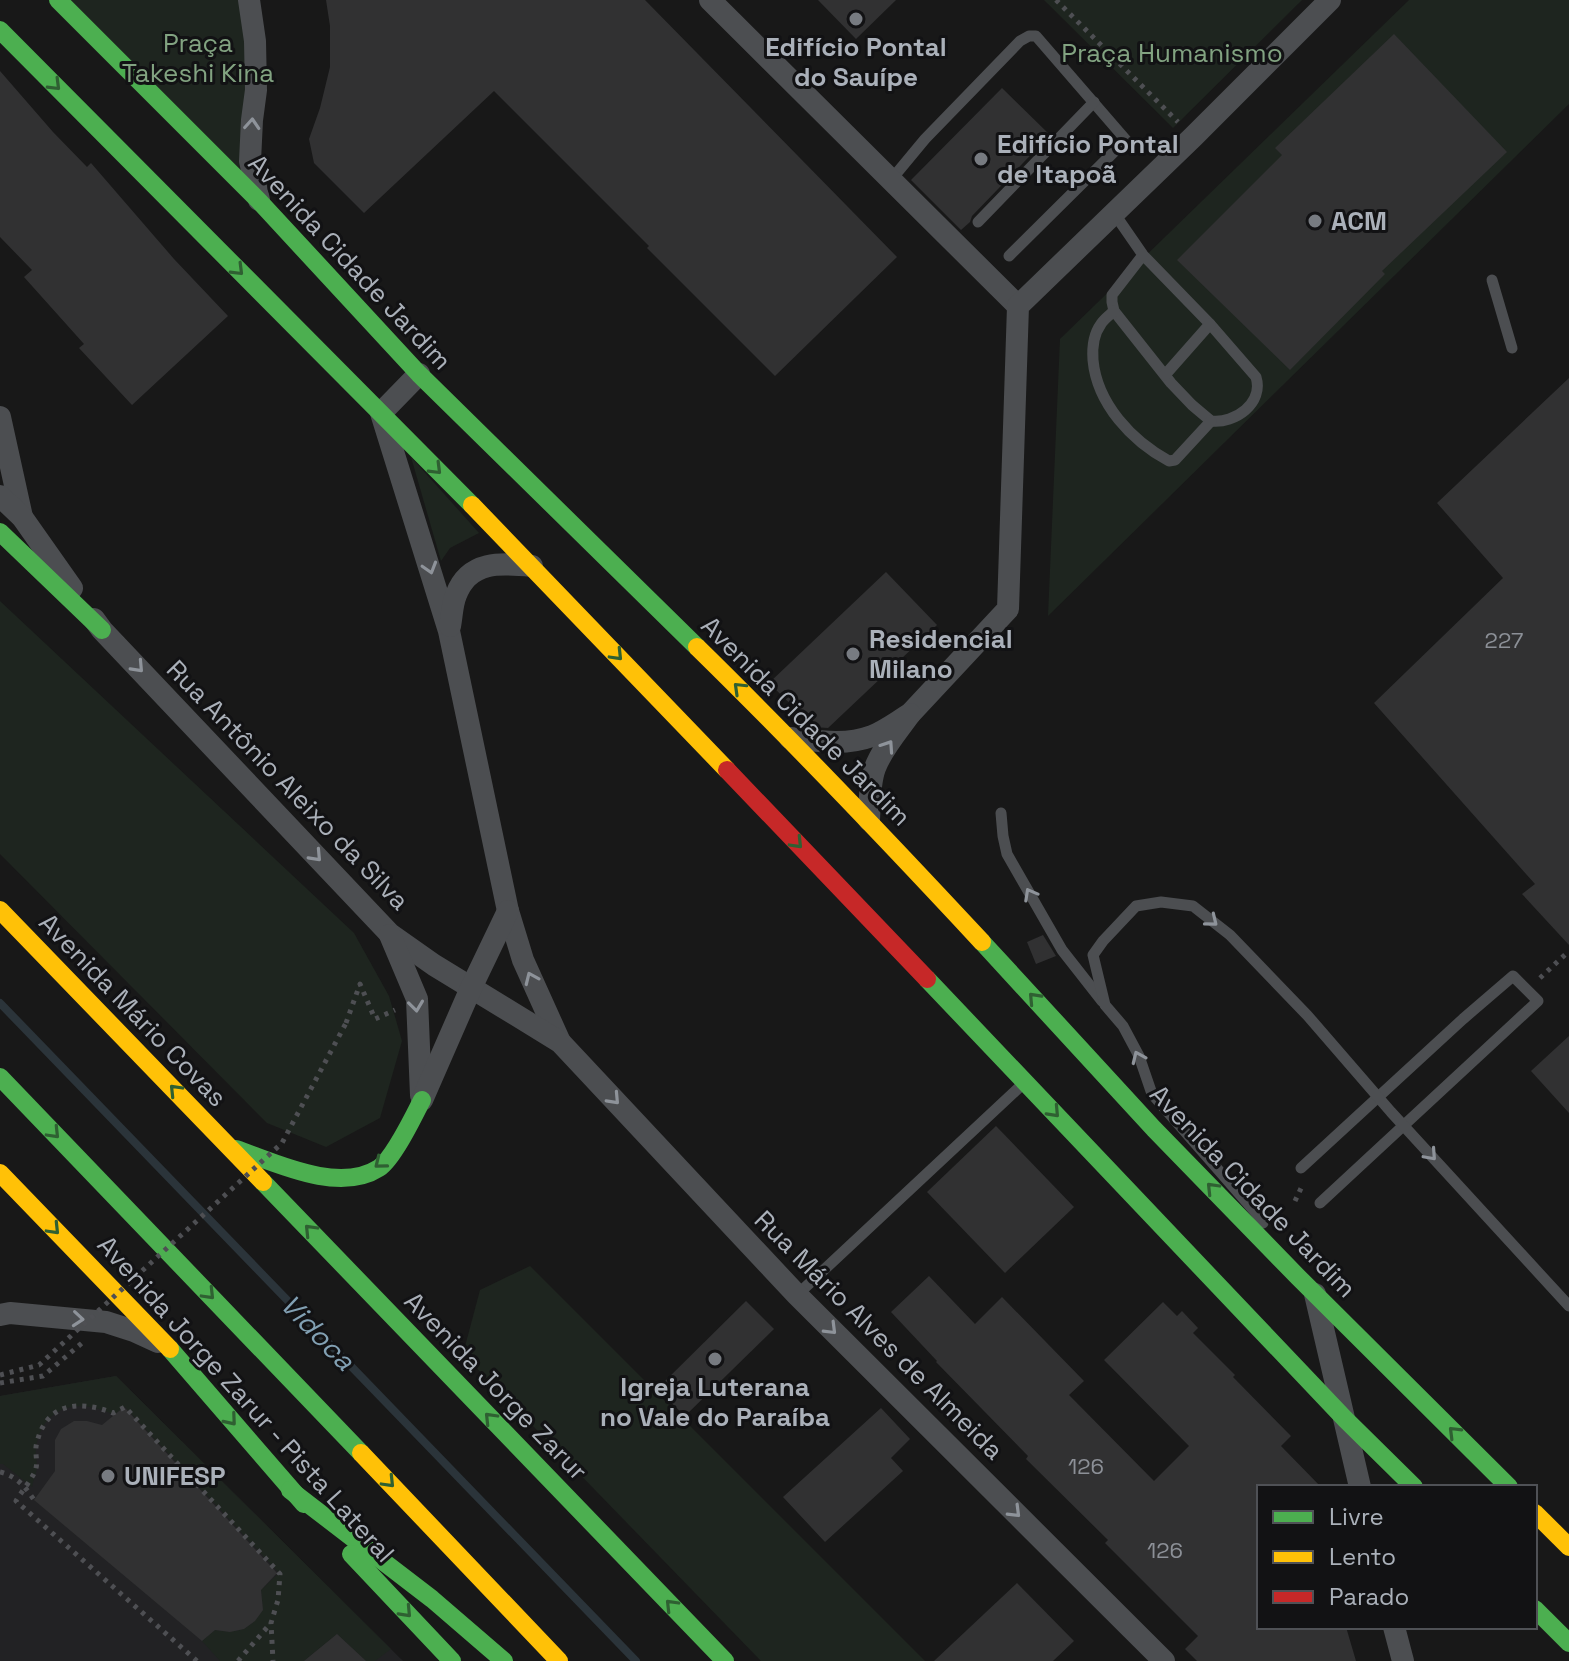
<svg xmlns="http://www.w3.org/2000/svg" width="1569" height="1661" font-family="'Space Grotesk',sans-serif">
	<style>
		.built { fill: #222224 }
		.green { fill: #1e251f }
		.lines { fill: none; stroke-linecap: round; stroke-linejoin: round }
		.stream { stroke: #2b343a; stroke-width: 8 }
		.building { fill: #313132 }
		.path { stroke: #4e4f53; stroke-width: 5; stroke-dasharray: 4 6; stroke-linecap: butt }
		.lane { stroke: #4c4e51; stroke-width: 11 }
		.street { stroke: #4c4e51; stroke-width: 22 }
		.fast { stroke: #4caf50; stroke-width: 18 }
		.slow { stroke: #ffc107; stroke-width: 18 }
		.jam { stroke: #c62828; stroke-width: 18 }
		.path-bridge { stroke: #4e4f53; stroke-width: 5; stroke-dasharray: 4 6; stroke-linecap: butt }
		.oneway { stroke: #2f6032 }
		.oneway2 { stroke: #8e939a }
		.poi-dot { fill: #777b81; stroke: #121214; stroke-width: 3 }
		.labels { text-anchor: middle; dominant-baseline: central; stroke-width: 6; stroke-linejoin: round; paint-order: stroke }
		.number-label { font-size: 22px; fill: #8c9097 }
		.park-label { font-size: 26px; fill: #82a381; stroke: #121214 }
		.poi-label { font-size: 26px; font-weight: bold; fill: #aab0b9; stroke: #121214; text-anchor: start }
		.street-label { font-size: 26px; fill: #aab0b9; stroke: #121214 }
		.water-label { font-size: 28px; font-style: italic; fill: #82a0b3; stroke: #121214 }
	</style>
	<rect width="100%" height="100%" fill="#181818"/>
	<polygon class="built" points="116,1376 403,1661 0,1661 0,1396"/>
	<g class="green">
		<polygon points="58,0 249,0 259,201"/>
		<polygon points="1044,0 1302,0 1173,128"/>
		<polygon points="1409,0 1569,0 1569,104 1048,616 1060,339"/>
		<polygon points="411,457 479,533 450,548 441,561"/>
		<polygon points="0,601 354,933 389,996 402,1041 380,1118 326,1147 267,1123 0,854"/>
		<polygon points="530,1266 925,1661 761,1661 463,1354 480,1290"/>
		<path d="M116,1376L391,1649L375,1661H366L337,1634L304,1661H220L202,1641L215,1630C239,1634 249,1630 263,1610L261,1590L279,1573L125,1407L114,1415C82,1399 47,1403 37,1442C34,1451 37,1459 37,1468C36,1474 33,1481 32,1487L3,1464H0V1396Z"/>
	</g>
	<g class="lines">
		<polyline class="stream" points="0,1003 636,1661"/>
	</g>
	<g class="building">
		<polygon points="326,0 645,0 897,257 775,376 647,248 649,246 494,91 364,213 314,163 309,139 320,108 330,67 330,26"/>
		<polygon points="818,0 896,0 856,39"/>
		<polygon points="1394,34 1507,152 1382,271 1385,274 1290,370 1177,260 1282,155 1275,148"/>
		<polygon points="0,71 53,132 87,167 91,163 174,259 228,316 132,405 79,348 84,344 24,277 32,270 0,237"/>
		<polygon points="1002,88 1050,135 972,216 970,222 961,230 911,180"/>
		<polygon points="1569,378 1569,945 1522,894 1535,884 1374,703 1503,578 1437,503"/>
		<polygon points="886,572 937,625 828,728 814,727 769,683"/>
		<polygon points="1043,935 1056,956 1036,964 1027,942"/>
		<polygon points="1569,1036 1569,1113 1531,1071"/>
		<polygon points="996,1126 1074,1207 1005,1273 927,1192"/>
		<polygon points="929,1276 975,1324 1002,1297 1084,1381 1069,1395 1154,1481 1189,1446 1104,1360 1163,1302 1177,1316 1182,1311 1198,1328 1193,1333 1235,1375 1233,1377 1291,1436 1281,1446 1321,1487 1259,1487 1259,1627 1346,1627 1356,1661 1197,1661 1185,1649 1198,1636 1105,1543 1108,1540 1026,1459 1028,1456 936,1362 937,1361 891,1312"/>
		<polygon points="746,1301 774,1329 685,1416 657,1389"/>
		<polygon points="124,1407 277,1573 261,1590 263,1610 255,1621 244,1629 230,1632 215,1630 202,1641 34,1500 55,1471 55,1440 61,1429 74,1421 87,1421 102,1425"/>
		<polygon points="881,1408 910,1439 891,1458 903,1471 825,1542 783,1497"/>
		<polygon points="1017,1583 1074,1641 1053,1661 934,1661"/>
		<polygon points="337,1634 366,1661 304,1661"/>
	</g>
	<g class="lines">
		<g class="path">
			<polyline points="1056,0 1178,122"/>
			<polyline points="1540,978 1569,951"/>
			<polyline points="346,1023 360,984 375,1019 395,1010"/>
			<polyline points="1295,1201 1303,1184"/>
			<polyline points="0,1383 43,1376 82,1343"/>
			<path d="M0,1472C16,1476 25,1486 34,1500"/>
			<path d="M197,1661L16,1501C21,1492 34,1477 36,1468C38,1460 34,1451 37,1442C47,1402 80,1400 113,1413L125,1407L280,1574L278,1600L271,1623L273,1661"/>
			<polyline points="238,1661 270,1624"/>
		</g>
		<g class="lane">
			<polyline points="891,180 925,139 1020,41 1029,36 1036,36 1126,140 1009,256"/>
			<path d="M1114,213L1143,255L1210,324L1256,377C1264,403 1235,424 1211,421L1192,405L1171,383L1114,311L1112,302V295L1143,255"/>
			<polyline points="978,222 1094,102"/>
			<polyline points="1492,280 1512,348"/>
			<path d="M1114,311C1110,315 1104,319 1101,324C1093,335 1092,347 1093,360C1097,404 1132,441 1169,461L1175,460L1211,421"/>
			<polyline points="1165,375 1210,324"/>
			<polyline points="1001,813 1003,836 1007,854 1062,950 1102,1001"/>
			<polyline points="1301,1168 1463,1019 1513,976 1538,1001 1320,1203"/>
			<polyline points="1263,1223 1256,1213 1152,1094 1139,1056 1123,1026 1105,1005 1093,955 1103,941 1136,906 1161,902 1193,906 1230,935 1307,1015 1391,1112 1569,1306"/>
			<polyline points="797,1295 1025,1082"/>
		</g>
		<g class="street">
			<polyline points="249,0 255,41 256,90 252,120 250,161 259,200"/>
			<polyline points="710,0 1018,306"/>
			<polyline points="419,374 381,413 449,631 508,911 523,960 560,1042"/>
			<polyline points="0,417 22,517"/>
			<polyline points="0,496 22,517 72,588"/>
			<polyline points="94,619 102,630 390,934 434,965 560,1042 797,1295 1164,1661"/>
			<path d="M450,626C452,616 452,604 456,595C469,560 501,563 532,566"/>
			<polyline points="910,714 1008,609 1018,306 1193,137 1330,0"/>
			<path d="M790,738C818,741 845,746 872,736C885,731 898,721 910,714C898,731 882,749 875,768C869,784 870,803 869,820"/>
			<polyline points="390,935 417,999 421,1095"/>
			<polyline points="422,1100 471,988 508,911"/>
			<polyline points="1315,1294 1360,1487"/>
			<polyline points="0,1315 10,1313 106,1322 134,1331 158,1342"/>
			<polyline points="1394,1627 1403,1661"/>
		</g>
		<g class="fast">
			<polyline points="58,0 259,201 419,374 697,647"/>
			<polyline points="0,30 472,505"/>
			<polyline points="0,532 102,630"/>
			<polyline points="982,942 1154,1129 1298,1277 1509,1487"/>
			<polyline points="927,979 1345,1419 1414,1487"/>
			<polyline points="0,1077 361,1453"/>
			<path d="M236,1149C276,1163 339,1194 379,1168C393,1159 414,1116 422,1100"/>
			<polyline points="263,1182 725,1661"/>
			<polyline points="170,1349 304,1504"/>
			<polyline points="290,1490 432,1599 504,1661"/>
			<polyline points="351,1554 452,1661"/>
			<polyline points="1535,1609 1569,1643"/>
		</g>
		<g class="slow">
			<polyline points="472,505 727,770"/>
			<path d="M697,647C795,743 889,842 982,942"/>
			<polyline points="0,910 263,1182"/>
			<polyline points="0,1173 170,1349"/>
			<polyline points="361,1453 559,1661"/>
			<polyline points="1535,1513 1569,1547"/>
		</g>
		<polyline class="jam" points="727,770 927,979"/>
		<polyline class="path-bridge" points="0,1375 39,1365 282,1143 346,1023"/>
	</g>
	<defs><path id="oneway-chevron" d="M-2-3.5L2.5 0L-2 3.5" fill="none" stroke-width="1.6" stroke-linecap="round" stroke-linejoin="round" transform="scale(2)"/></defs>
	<g class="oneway">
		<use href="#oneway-chevron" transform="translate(55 85) rotate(45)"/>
		<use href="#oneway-chevron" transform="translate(238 270) rotate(45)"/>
		<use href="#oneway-chevron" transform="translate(436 469) rotate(45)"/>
		<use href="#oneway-chevron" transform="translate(617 655) rotate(46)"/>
		<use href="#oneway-chevron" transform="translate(739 688) rotate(-136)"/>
		<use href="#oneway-chevron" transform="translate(797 843) rotate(46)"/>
		<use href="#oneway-chevron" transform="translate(1034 998) rotate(-133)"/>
		<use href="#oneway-chevron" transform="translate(175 1090) rotate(-134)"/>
		<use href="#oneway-chevron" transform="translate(1054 1112) rotate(47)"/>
		<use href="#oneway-chevron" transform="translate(54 1133) rotate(46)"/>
		<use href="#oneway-chevron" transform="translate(380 1163) rotate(141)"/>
		<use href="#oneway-chevron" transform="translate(1212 1188) rotate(-134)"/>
		<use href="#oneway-chevron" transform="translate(54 1229) rotate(46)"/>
		<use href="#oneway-chevron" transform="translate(310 1230) rotate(-134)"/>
		<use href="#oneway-chevron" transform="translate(209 1294) rotate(46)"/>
		<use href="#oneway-chevron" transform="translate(490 1418) rotate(-134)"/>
		<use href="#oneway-chevron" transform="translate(231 1420) rotate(50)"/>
		<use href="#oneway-chevron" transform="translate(1454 1432) rotate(-135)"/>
		<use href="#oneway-chevron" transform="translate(389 1482) rotate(46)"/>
		<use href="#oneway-chevron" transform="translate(671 1605) rotate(-134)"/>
		<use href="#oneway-chevron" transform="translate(406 1612) rotate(47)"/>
	</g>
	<g class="oneway2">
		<use href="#oneway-chevron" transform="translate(252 124) rotate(-86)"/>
		<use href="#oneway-chevron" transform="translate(430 568) rotate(73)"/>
		<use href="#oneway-chevron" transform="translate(138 667) rotate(47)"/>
		<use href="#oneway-chevron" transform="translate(888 746) rotate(-56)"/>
		<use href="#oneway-chevron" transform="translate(316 856) rotate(47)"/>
		<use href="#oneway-chevron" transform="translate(1030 894) rotate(-119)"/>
		<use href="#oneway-chevron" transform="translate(1212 921) rotate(39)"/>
		<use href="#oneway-chevron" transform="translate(531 978) rotate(-114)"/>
		<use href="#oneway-chevron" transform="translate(416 1006) rotate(83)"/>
		<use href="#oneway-chevron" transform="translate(1138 1057) rotate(-114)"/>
		<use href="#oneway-chevron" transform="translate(614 1099) rotate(47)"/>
		<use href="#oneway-chevron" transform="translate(1431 1155) rotate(48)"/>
		<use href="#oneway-chevron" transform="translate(78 1319) rotate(5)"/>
		<use href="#oneway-chevron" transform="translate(831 1329) rotate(45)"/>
		<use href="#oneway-chevron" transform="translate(1015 1512) rotate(45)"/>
	</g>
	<g class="poi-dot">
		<circle cx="856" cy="19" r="8"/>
		<circle cx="981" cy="159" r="8"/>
		<circle cx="1315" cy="221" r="8"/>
		<circle cx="853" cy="654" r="8"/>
		<circle cx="715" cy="1359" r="8"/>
		<circle cx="108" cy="1476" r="8"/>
	</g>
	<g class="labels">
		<g class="number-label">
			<text x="1504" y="640">227</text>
			<text x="1086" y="1466">126</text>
			<text x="1165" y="1550">126</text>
		</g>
		<g class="park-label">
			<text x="198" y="43">Praça<tspan x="198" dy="30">Takeshi Kina</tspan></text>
			<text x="1172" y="53">Praça Humanismo</text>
		</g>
		<g class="poi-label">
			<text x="856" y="47" text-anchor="middle">Edifício Pontal<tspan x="856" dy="30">do Sauípe</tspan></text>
			<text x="997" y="144">Edifício Pontal<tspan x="997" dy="30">de Itapoã</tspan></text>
			<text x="1331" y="221">ACM</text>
			<text x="869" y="639">Residencial<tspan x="869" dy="30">Milano</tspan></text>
			<text x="715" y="1387" text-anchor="middle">Igreja Luterana<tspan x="715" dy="30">no Vale do Paraíba</tspan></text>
			<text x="124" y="1476">UNIFESP</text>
		</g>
		<g class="street-label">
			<text transform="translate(350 262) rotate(47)">Avenida Cidade Jardim</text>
			<text transform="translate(806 721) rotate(45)">Avenida Cidade Jardim</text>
			<text transform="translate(288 785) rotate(46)">Rua Antônio Aleixo da Silva</text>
			<text transform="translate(133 1010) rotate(46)">Avenida Mário Covas</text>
			<text transform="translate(1253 1191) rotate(46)">Avenida Cidade Jardim</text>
			<text transform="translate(879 1335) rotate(45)">Rua Mário Alves de Almeida</text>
			<text transform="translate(496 1386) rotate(46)">Avenida Jorge Zarur</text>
			<text transform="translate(246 1399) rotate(48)">Avenida Jorge Zarur - Pista Lateral</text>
		</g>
		<g class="water-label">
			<text transform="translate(318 1332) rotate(46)">Vidoca</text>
		</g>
	</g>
	<rect x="1257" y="1485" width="280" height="144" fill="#121214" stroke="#4f5156" stroke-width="2"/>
	<rect x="1273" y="1511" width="40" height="12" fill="#4caf50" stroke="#4f5156" stroke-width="2"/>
	<text x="1329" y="1525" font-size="24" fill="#aab0b9">Livre</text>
	<rect x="1273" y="1551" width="40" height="12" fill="#ffc107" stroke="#4f5156" stroke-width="2"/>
	<text x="1329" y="1565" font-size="24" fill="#aab0b9">Lento</text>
	<rect x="1273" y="1591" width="40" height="12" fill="#c62828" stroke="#4f5156" stroke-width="2"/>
	<text x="1329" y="1605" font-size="24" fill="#aab0b9">Parado</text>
</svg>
